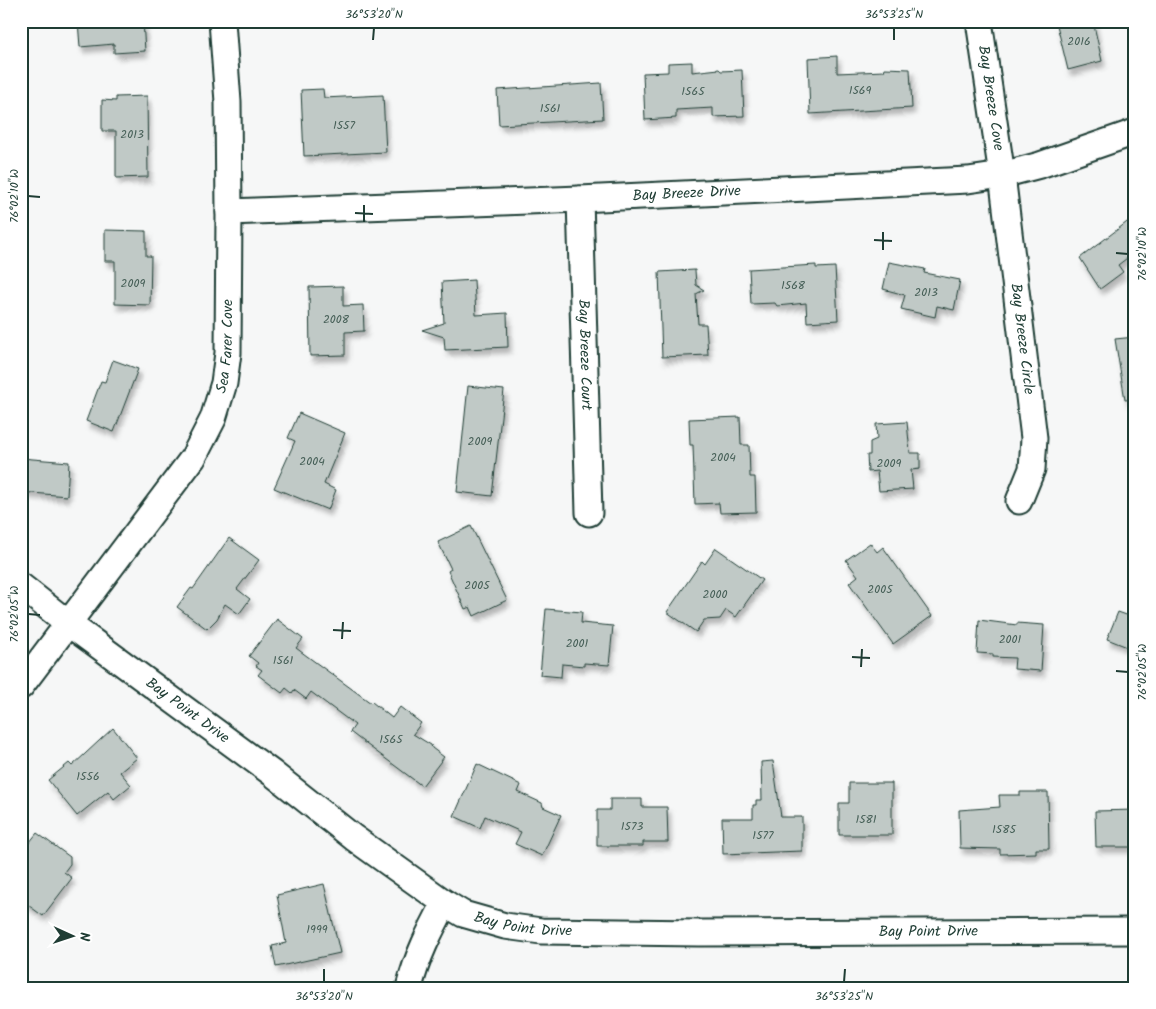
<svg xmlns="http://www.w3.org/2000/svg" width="1156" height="1009" font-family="Kalam,sans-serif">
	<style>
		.building { fill: #c0c9c6; stroke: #1f3d34; filter: url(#shadow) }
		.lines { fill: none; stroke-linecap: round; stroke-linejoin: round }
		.minor-casing { stroke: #1f3d34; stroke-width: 29 }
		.minor { stroke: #fff; stroke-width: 25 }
		.ticks { fill: none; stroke: #1f3d34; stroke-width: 2 }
		.labels { text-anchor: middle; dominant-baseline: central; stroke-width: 4.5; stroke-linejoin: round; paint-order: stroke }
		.number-label { font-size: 12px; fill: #476058 }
		.street-label { font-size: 15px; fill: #1f3d34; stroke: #fff }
		.neatline { fill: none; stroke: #1f3d34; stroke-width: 2 }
		.ticks-label { font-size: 12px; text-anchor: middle; fill: #1f3d34 }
	</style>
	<defs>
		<filter id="shadow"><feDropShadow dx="3" dy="5.5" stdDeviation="2.5" flood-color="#0004"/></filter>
	</defs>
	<rect width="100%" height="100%" fill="#f6f7f7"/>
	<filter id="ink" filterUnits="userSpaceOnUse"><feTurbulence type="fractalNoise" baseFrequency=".02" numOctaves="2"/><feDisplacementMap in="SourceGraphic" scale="10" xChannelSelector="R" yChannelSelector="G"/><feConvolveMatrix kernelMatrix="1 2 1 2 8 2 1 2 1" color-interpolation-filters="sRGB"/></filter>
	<g filter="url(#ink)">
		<g class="building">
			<polygon points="78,21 143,21 145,51 114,53 114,44 80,47"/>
			<polygon points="1056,21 1093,21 1102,61 1068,70"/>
			<polygon points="837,56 837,73 884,71 885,68 910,69 912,108 810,114 808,58"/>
			<polygon points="692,62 692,72 719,69 721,71 742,70 744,116 713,117 713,108 676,110 676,118 645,120 643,73 668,72 668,63"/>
			<polygon points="601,83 603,119 499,125 497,90"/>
			<polygon points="323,89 324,98 383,95 386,152 304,156 301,90"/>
			<polygon points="147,96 148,177 116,178 116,131 102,131 102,100 116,101 116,97"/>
			<polygon points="1135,216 1135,252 1118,265 1123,272 1100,289 1080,258"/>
			<polygon points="105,230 146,231 146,256 151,256 150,305 115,304 115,261 105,261"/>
			<polygon points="889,262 925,269 924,273 960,280 954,310 937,306 935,317 901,309 905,295 883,289"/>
			<polygon points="816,265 816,268 835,267 838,320 807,322 806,303 777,306 775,303 751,304 749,269"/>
			<polygon points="695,270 696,285 704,290 696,294 698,324 706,324 708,355 662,357 659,272"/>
			<polygon points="474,280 476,315 507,313 508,347 445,350 444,337 422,330 444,323 442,282"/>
			<polygon points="343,286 343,306 363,305 364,331 345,332 345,355 310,356 309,287"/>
			<polygon points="1135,337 1135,399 1125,400 1115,339"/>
			<polygon points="113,360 138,369 114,432 86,421 101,381 105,382"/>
			<polygon points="468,386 504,390 492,496 457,492"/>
			<polygon points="299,413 345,433 324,484 336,490 328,510 274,488 295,441 288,438"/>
			<polygon points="740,417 741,445 749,445 750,477 755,477 756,512 720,513 719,503 695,504 693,445 690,445 689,419"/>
			<polygon points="907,422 910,453 920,453 920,469 911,470 913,489 879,491 877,471 868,472 867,455 870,455 870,442 877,439 876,424"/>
			<polygon points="21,458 69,462 67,496 21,492"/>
			<polygon points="471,526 507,600 474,616 470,607 465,609 448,571 451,569 438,542"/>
			<polygon points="229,538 259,560 237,589 250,599 239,614 225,604 217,619 207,629 177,607 191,588 193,589"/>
			<polygon points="870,543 877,552 883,547 932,616 893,644 849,583 858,576 846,560"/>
			<polygon points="716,548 762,580 736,617 726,610 720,619 704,620 696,632 667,612 702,561 705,564"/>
			<polygon points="546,609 582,612 581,623 613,626 609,665 584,663 584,666 562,664 561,677 540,675"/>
			<polygon points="1118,612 1135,618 1135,650 1107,639"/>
			<polygon points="277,619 303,639 296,648 371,703 372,702 392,718 400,707 421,723 413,734 431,745 432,748 444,757 422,786 350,732 355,725 311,692 306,699 294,690 292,693 286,688 282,693 258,675 262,670 256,666 258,663 249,656"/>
			<polygon points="979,620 1017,625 1017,623 1044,625 1041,671 1014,669 1015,658 993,657 993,654 977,653"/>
			<polygon points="113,728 137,758 120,772 131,785 114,799 108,791 77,816 48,780 69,763 72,766"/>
			<polygon points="773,761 781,817 802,817 802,851 723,854 722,818 753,818 753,805 756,805 756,800 762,800 761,762"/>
			<polygon points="477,764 521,785 518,792 542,803 543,807 561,815 542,856 515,844 521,832 485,816 480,828 454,816"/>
			<polygon points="849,783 892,783 892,835 839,835 839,803 849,803"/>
			<polygon points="1020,792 1048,792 1049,849 1036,849 1036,853 1000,854 1000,849 960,848 959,810 1000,807 999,795 1020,795"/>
			<polygon points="610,799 642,799 642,807 667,807 668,842 643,842 643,846 597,846 597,810 610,810"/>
			<polygon points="1135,810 1135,847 1096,847 1095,811"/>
			<polygon points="37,833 70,857 70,864 64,872 72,878 43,916 21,900 21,853"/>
			<polygon points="324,884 340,953 276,967 272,946 286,943 277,895"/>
		</g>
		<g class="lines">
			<defs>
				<g id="minor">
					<path id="s1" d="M979,21L1002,175L1034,438L1032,469L1019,501"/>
					<path id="s2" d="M580,199L589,513"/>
					<path id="s3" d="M229,212L580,199L968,180L1002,175L1040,165L1135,132"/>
					<path id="s4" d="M21,586L69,624L272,773L354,838L445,903L463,914L505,926L541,931L699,933L1135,931"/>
					<path id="s5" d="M21,686L193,458L213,419L224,383L228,353L229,212L228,102L222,21"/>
					<path d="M409,988C417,956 430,931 445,903"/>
				</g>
			</defs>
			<use href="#minor" class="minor-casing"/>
			<use href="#minor" class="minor"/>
		</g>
	</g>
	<path class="ticks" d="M373,40L374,28M894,40V28M28,196L40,197M355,213L373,214M364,222V205M874,240L892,241M883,250V232M1116,253L1128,254M28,614L40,615M333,630L351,631M342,639L343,622M852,657L870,658M861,667L862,649M1116,671L1128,672M324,982V969M844,982L845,969"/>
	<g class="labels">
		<g class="number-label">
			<text x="1079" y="41">2016</text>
			<text x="860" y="90">1569</text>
			<text x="693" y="91">1565</text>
			<text x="550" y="108">1561</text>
			<text x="344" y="125">1557</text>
			<text x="132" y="134">2013</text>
			<text x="133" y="283">2009</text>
			<text x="793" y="285">1568</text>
			<text x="926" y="292">2013</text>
			<text x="336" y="319">2008</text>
			<text x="480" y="441">2009</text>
			<text x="723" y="457">2004</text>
			<text x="312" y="461">2004</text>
			<text x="889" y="463">2009</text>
			<text x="477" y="585">2005</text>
			<text x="880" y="589">2005</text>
			<text x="715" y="594">2000</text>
			<text x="1010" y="639">2001</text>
			<text x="577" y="643">2001</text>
			<text x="283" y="660">1561</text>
			<text x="391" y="739">1565</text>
			<text x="88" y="776">1556</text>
			<text x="866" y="819">1581</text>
			<text x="632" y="826">1573</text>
			<text x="1004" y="829">1585</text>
			<text x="763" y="835">1577</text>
			<text x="317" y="929">1999</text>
		</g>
		<g class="street-label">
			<text stroke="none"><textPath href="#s1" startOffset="78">Bay Breeze Cove</textPath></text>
			<text stroke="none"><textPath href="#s3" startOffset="458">Bay Breeze Drive</textPath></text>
			<text stroke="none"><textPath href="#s1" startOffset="321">Bay Breeze Circle</textPath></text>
			<text stroke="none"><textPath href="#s5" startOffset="404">Sea Farer Cove</textPath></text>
			<text stroke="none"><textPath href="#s2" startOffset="156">Bay Breeze Court</textPath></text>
			<text stroke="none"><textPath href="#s4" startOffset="208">Bay Point Drive</textPath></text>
			<text stroke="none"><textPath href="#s4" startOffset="612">Bay Point Drive</textPath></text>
			<text stroke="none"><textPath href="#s4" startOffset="1018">Bay Point Drive</textPath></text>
		</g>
	</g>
	<rect width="1156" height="1009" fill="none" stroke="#fff" stroke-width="55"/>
	<g transform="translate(72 936) rotate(93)" stroke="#ffffff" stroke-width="4" paint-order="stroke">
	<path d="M0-4L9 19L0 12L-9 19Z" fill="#1f3d34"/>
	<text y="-8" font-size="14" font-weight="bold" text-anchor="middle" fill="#1f3d34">N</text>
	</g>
	<rect x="28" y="28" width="1100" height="954" class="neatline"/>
	<g class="ticks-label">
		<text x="374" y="18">36°53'20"N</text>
		<text x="894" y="18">36°53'25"N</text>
		<text transform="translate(14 196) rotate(-90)" y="4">76°02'10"W</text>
		<text transform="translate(1142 254) rotate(-90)" y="4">76°02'10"W</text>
		<text transform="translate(14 614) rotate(-90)" y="4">76°02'05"W</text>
		<text transform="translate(1142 672) rotate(-90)" y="4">76°02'05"W</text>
		<text x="324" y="1000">36°53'20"N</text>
		<text x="844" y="1000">36°53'25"N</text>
	</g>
</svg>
